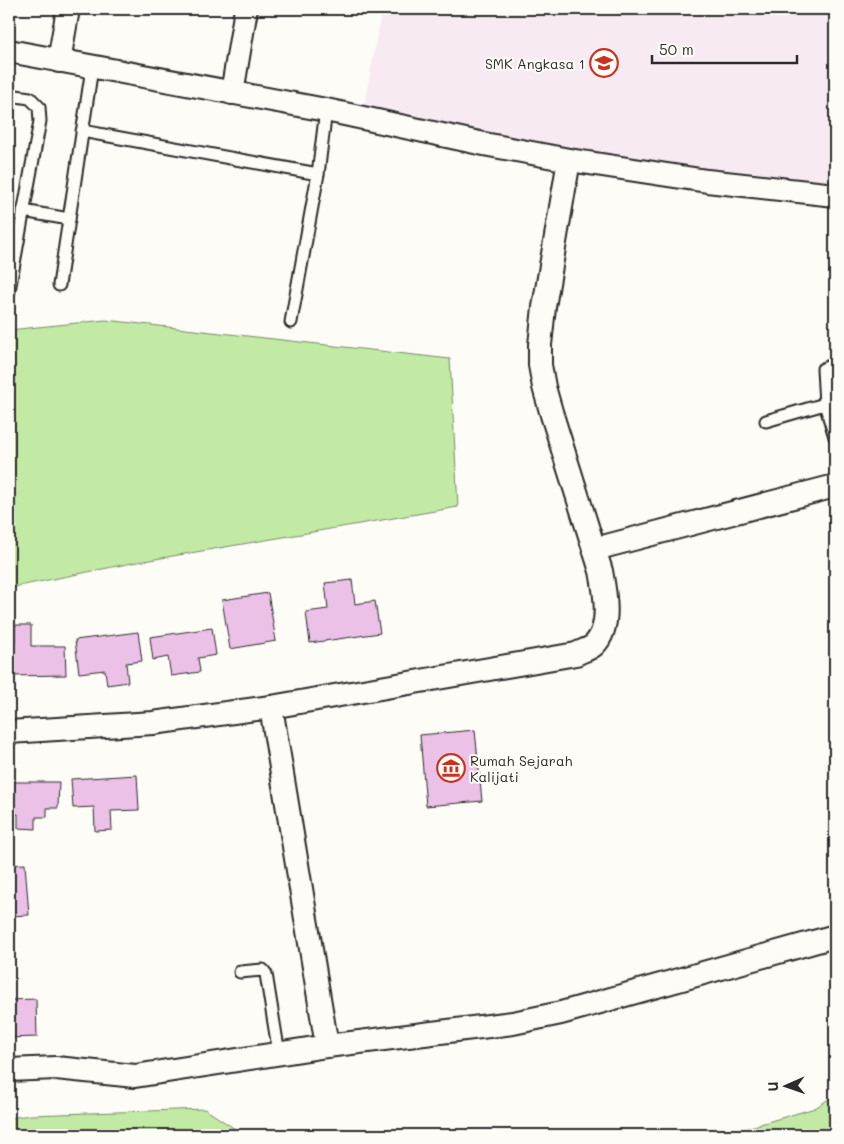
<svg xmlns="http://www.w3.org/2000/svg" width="844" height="1144" font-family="Mali,sans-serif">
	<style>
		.built { fill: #f8eaf2 }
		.green { fill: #c3eaa5; stroke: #778a68 }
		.building { fill: #ebc1e8; stroke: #2b2b2b }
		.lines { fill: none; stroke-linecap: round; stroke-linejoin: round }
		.service-casing { stroke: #2b2b2b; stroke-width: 15 }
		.minor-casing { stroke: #2b2b2b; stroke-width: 26 }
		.service { stroke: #fdfcf7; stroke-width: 11 }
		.minor { stroke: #fdfcf7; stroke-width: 22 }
		.labels { text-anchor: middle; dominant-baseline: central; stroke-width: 4; stroke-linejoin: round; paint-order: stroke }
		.poi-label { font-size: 14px; fill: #2b2b2b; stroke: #fdfcf7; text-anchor: end }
	</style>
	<rect width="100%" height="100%" fill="#fdfcf7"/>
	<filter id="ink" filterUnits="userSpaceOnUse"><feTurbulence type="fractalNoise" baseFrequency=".02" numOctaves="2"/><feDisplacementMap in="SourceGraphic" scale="10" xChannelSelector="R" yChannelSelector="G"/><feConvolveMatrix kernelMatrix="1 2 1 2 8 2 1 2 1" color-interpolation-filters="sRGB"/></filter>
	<g filter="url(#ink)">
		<polygon class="built" points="382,9 835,9 835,185 823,188 362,117"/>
		<g class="green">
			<polygon points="106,320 450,359 458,507 132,563 9,588 9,330"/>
			<polygon points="835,1095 835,1135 723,1135 815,1108"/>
			<polygon points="205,1109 244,1135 9,1135 9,1118 31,1115"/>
		</g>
		<g class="building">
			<polygon points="352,580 355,604 375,601 380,633 310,643 306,612 328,609 325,583"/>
			<polygon points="268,593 276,641 230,649 222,600"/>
			<polygon points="15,625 31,625 31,646 65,646 66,675 9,676 9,643 15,643"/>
			<polygon points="212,628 216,655 198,658 200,672 171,676 168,657 153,660 150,637"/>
			<polygon points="138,632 142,661 126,663 128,682 107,685 105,670 79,673 75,640"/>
			<polygon points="475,730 482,801 426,806 420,735"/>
			<polygon points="137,775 139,810 111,811 112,830 95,831 94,807 73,808 71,779"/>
			<polygon points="9,782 59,782 58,808 47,808 47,817 36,817 36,829 18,828 18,814 9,814"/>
			<polygon points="25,864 29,915 9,916 9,865"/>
			<polygon points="36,999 37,1037 9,1038 9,1000"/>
		</g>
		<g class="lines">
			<defs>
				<g id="service">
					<polyline points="9,95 30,98 39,107 40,121 9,291"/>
					<polyline points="82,131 318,174"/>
					<polyline points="23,211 69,219"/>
					<polyline points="59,285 92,68"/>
					<polyline points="291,322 318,174 326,110"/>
					<polyline points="835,364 823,369 825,404 835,437"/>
					<polyline points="766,421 835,401"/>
					<polyline points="240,972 263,970 266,974 279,1054"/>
				</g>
				<g id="minor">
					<polyline points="9,51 326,110 484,144 569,160 707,181 835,195"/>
					<polyline points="59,61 68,9"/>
					<polyline points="232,93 246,9"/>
					<polyline points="595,549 835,486"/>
					<polyline points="271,707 327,1046"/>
					<path d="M9,732L153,723L271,707L576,654C581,651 590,649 594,645C612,628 605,592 601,571L552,415L544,387L540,365V345L544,307L569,160"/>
					<polyline points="9,1070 56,1068 135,1076 327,1046 513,1023 561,1013 835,936"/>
				</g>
			</defs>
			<use href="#service" class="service-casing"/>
			<use href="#minor" class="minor-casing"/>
			<use href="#service" class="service"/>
			<use href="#minor" class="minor"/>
		</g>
	</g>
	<defs>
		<symbol id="school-ring" viewBox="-11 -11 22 22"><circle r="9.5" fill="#fdfcf7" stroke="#c8321e" stroke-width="1.5"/><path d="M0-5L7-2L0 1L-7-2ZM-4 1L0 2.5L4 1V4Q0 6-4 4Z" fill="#c8321e"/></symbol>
		<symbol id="museum-ring" viewBox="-11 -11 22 22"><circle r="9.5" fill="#fdfcf7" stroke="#c8321e" stroke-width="1.5"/><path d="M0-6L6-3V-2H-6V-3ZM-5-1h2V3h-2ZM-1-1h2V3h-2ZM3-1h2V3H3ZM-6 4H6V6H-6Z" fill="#c8321e"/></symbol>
	</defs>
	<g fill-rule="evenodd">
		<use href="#school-ring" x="588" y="47" width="32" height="32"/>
		<use href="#museum-ring" x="435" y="752" width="32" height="32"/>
	</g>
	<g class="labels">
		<g class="poi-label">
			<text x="585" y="63">SMK Angkasa 1</text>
			<text x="470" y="760" text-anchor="start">Rumah Sejarah<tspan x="470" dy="16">Kalijati</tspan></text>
		</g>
	</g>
	<rect width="844" height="1144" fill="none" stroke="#fdfcf7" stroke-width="30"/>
	<rect x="15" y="15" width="814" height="1114" fill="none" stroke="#2b2b2b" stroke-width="2" filter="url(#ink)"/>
	<g transform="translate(786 1086) rotate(268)" stroke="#fdfcf7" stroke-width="4" paint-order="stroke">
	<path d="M0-4L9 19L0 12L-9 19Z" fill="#2b2b2b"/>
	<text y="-8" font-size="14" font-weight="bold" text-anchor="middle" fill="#2b2b2b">U</text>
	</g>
	<path d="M652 55v8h145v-8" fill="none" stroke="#2b2b2b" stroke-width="2.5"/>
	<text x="659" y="55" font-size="15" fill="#2b2b2b" stroke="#fdfcf7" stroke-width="4" paint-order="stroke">50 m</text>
</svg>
